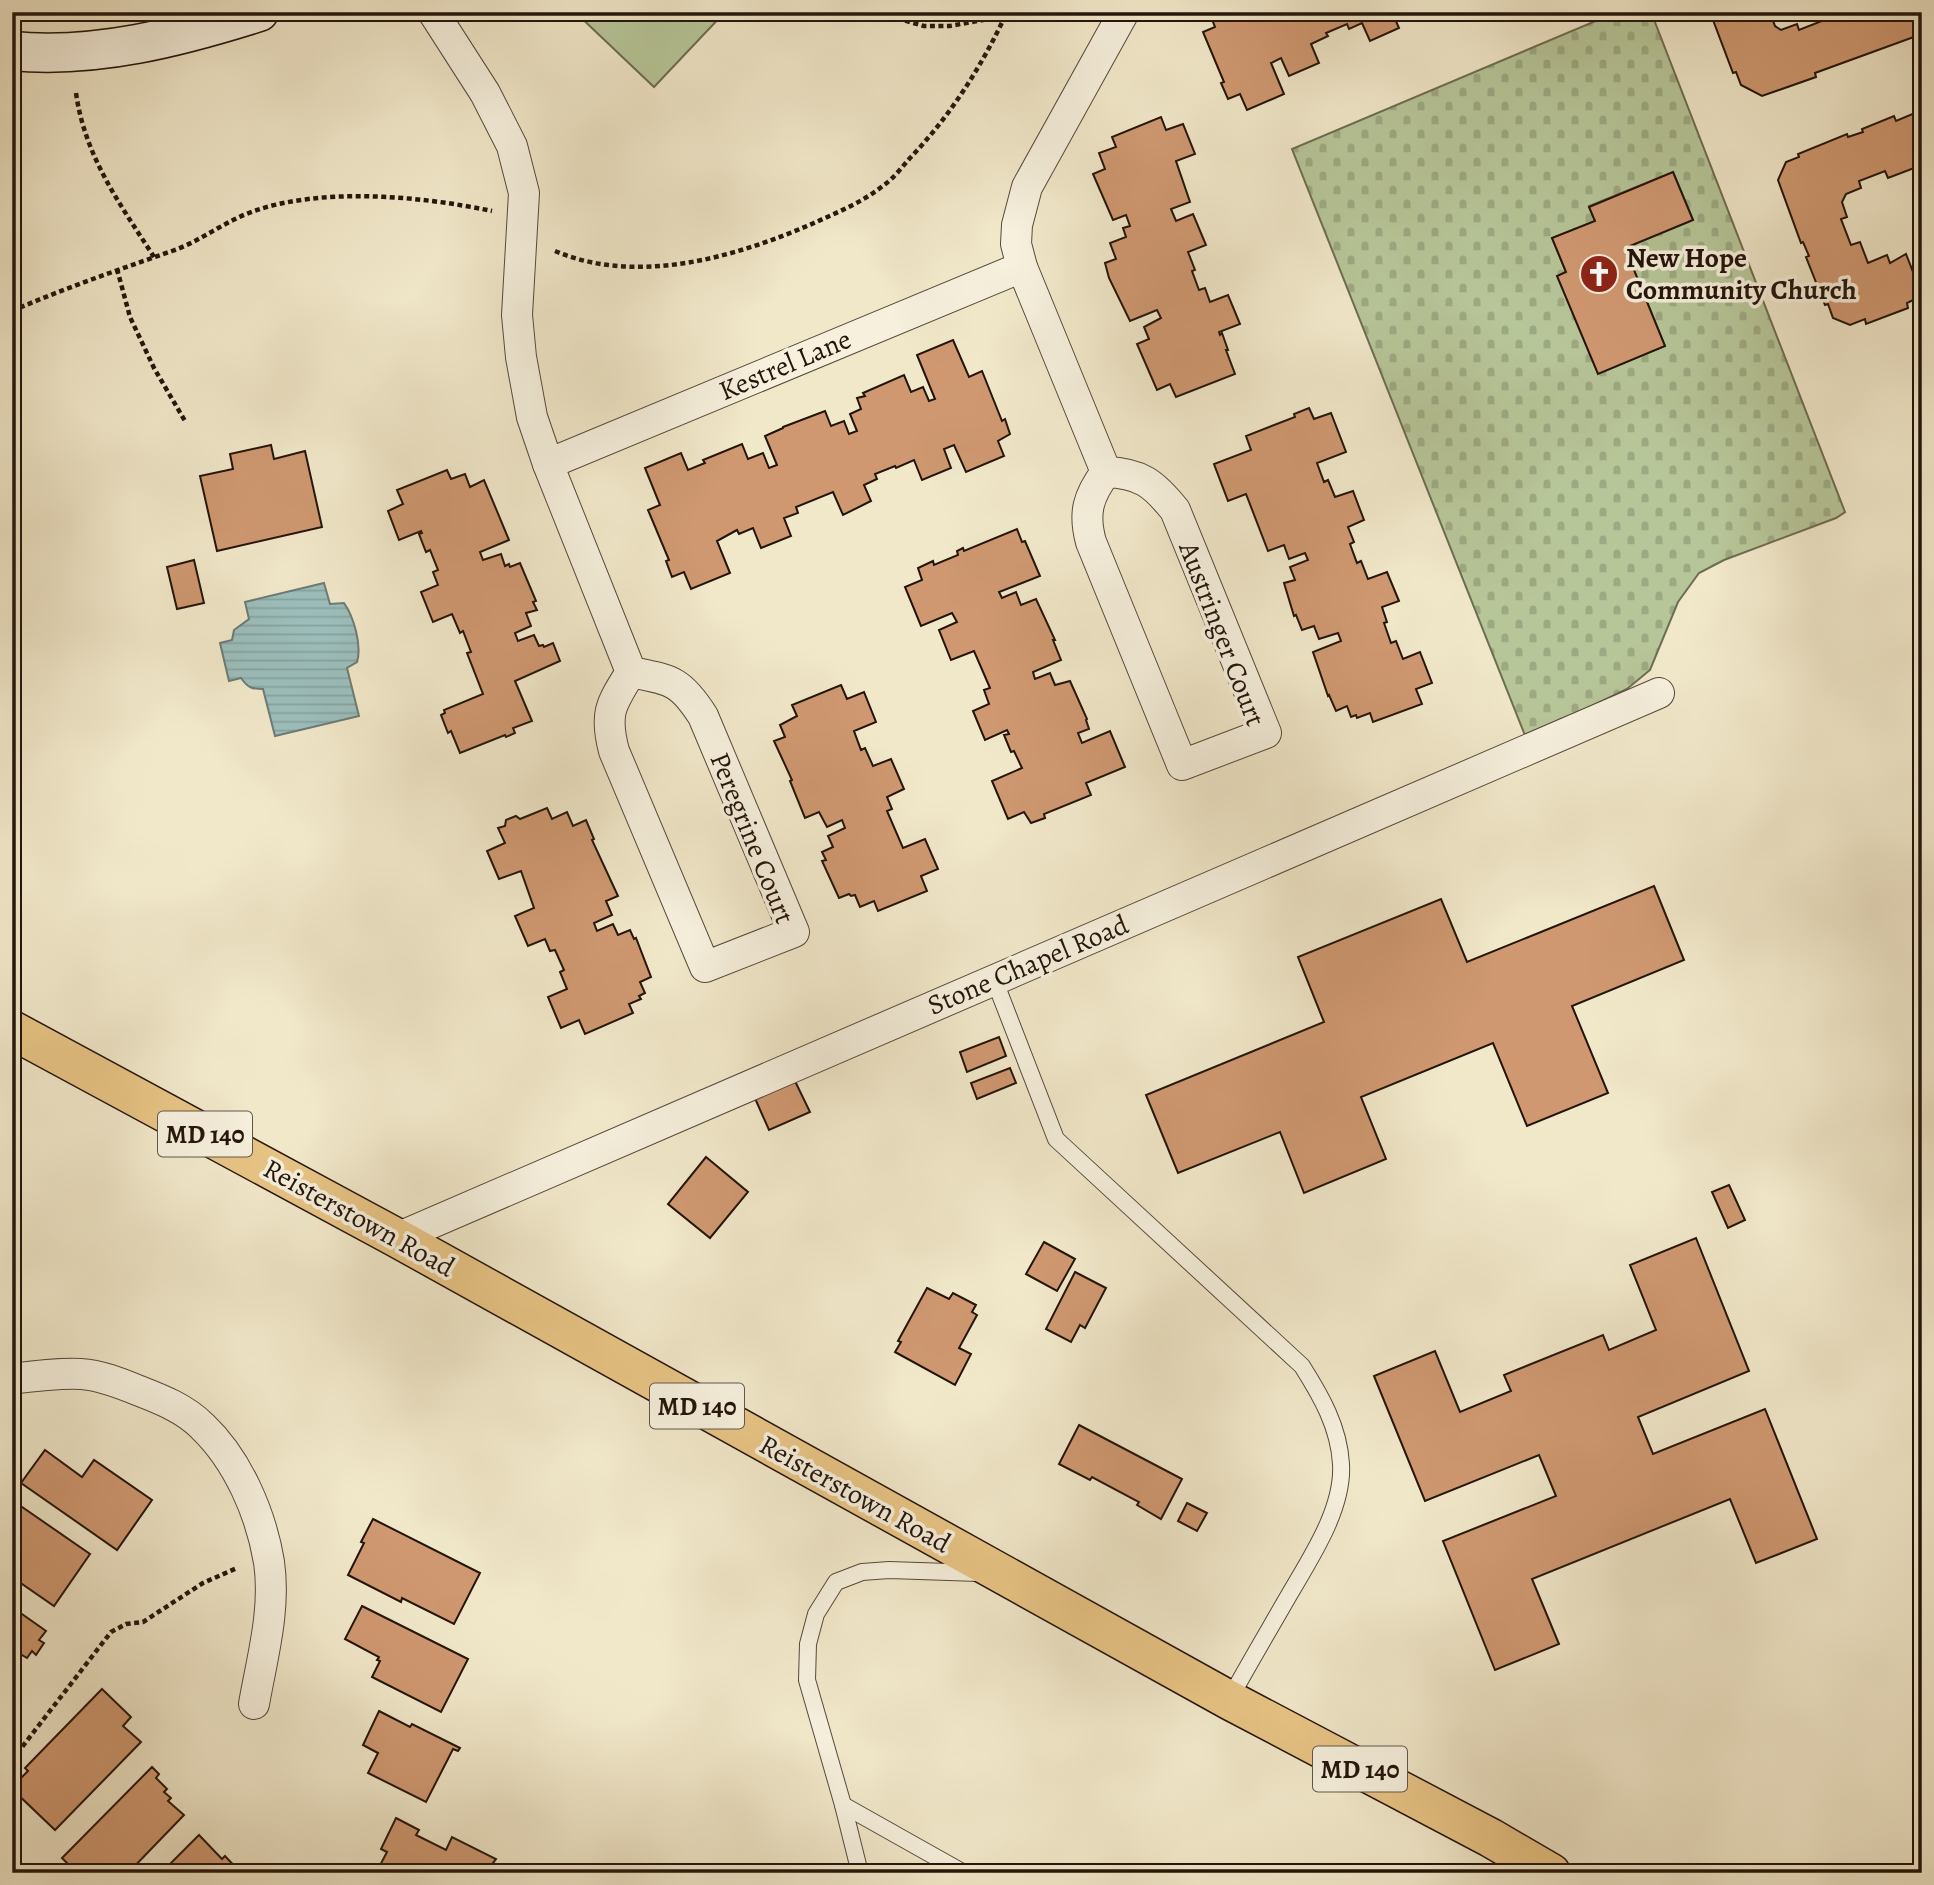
<svg xmlns="http://www.w3.org/2000/svg" width="1934" height="1885" font-family="Alegreya,serif">
	<style>
		.grass { fill: #b7c699; stroke: #6d6d52; stroke-width: 2 }
		.cemetery { fill: url(#cemetery-stones); stroke: #6d6d52; stroke-width: 2; fill-rule: evenodd }
		.water { fill: url(#water-rules); stroke: #6c7b76; stroke-width: 2 }
		.building { fill: #cf9871; stroke: #23140b; stroke-width: 2 }
		.lines { fill: none; stroke-linecap: round; stroke-linejoin: round }
		.lane-casing { stroke: #56493b; stroke-width: 18 }
		.street-casing { stroke: #56493b; stroke-width: 32 }
		.secondary-casing { stroke: #23140b; stroke-width: 41 }
		.primary-casing { stroke: #23140b; stroke-width: 41 }
		.path { stroke: #23140b; stroke-width: 4.5; stroke-dasharray: 5 3.5; stroke-linecap: butt }
		.lane { stroke: #f6f0dd; stroke-width: 16 }
		.street { stroke: #f6f0dd; stroke-width: 30 }
		.secondary { stroke: #f6f0dd; stroke-width: 38 }
		.primary { stroke: #e8c485; stroke-width: 38 }
		.labels { text-anchor: middle; dominant-baseline: central; stroke-width: 7; stroke-linejoin: round; paint-order: stroke }
		.shield { fill: #f6f0dd; stroke: #62564a; stroke-width: 2 }
		.shield-label { font-size: 26px; font-weight: bold; fill: #23140b }
		.poi-label { font-size: 28px; font-weight: bold; fill: #23140b; stroke: #f6f0dd; text-anchor: start }
		.street-label { font-size: 28px; fill: #23140b; stroke: #f6f0dd }
	</style>
	<defs>
		<pattern id="cemetery-stones" width="16" height="16" patternUnits="userSpaceOnUse" patternTransform="scale(1.75)"><rect width="16" height="16" fill="#b7c699"/><path d="M2 7V4a2 2 0 0 1 4 0v3zM10 15v-3a2 2 0 0 1 4 0v3z" fill="#9da982"/></pattern>
		<pattern id="water-rules" width="6" height="5" patternUnits="userSpaceOnUse" patternTransform="scale(1.75)"><rect width="6" height="5" fill="#9cbfbd"/><path d="M0 2.5h6" fill="none" stroke="#86a3a1"/></pattern>
	</defs>
	<rect width="100%" height="100%" fill="#f1e8ca"/>
	<filter id="stains"><feTurbulence type="fractalNoise" baseFrequency=".00286" numOctaves="4"/><feColorMatrix values="0 0 0 0 .2 0 0 0 0 .09 0 0 0 0 .02 0 0 0 .5 -.17"/></filter>
	<radialGradient id="worn" r=".72"><stop offset=".6" stop-color="#630" stop-opacity="0"/><stop offset="1" stop-color="#630" stop-opacity=".3"/></radialGradient>
	<polygon class="grass" points="575,12 725,12 654,87"/>
	<path class="cemetery" d="M1617,12H1651L1845,512L1836,518L1724,560L1699,573L1678,602L1650,670L1627,689L1526,738L1292,149ZM1673,172L1693,220L1625,248L1665,346L1598,373L1558,276L1566,272L1552,238L1595,221L1589,206Z"/>
	<path class="water" d="M324,583L330,604L344,603C354,617 362,646 357,662L347,668L359,716L275,736L263,689C252,689 248,688 241,678L229,681L220,643L232,640L234,630L249,619L245,602Z"/>
	<g class="building">
		<polygon points="1209,12 1392,12 1399,28 1370,41 1362,23 1349,29 1347,24 1326,33 1328,36 1311,44 1319,63 1289,76 1281,58 1271,63 1284,94 1247,110 1240,94 1228,99 1221,83 1224,82 1203,32 1215,27"/>
		<polygon points="1710,12 1760,12 1761,15 1770,12 1775,26 1781,30 1797,24 1799,30 1827,19 1824,12 1922,12 1922,34 1815,73 1816,77 1762,96 1741,85 1736,72 1733,73"/>
		<polygon points="1922,110 1922,165 1888,178 1885,171 1859,181 1861,188 1846,194 1842,202 1847,217 1841,219 1851,245 1860,242 1868,263 1887,255 1890,263 1906,254 1922,295 1922,301 1917,303 1915,299 1907,303 1908,308 1866,324 1865,319 1850,325 1833,318 1828,304 1825,305 1806,257 1809,256 1803,242 1801,243 1778,180 1786,162 1799,157 1798,154 1847,134 1848,137 1863,132 1862,129 1894,116 1896,121"/>
		<polygon points="1161,117 1166,130 1183,124 1195,154 1176,161 1190,202 1171,209 1176,221 1193,214 1206,245 1188,252 1195,270 1192,271 1199,290 1205,288 1210,302 1228,295 1240,324 1219,332 1220,335 1222,333 1228,350 1226,350 1235,374 1176,397 1170,384 1157,390 1137,344 1149,339 1144,327 1161,318 1157,310 1130,321 1109,278 1105,263 1116,259 1110,243 1126,237 1123,228 1130,226 1126,215 1113,220 1093,174 1105,169 1099,153 1116,147 1112,137"/>
		<polygon points="1673,172 1693,220 1625,248 1665,346 1598,374 1557,276 1566,272 1552,238 1595,221 1589,207"/>
		<polygon points="953,340 969,377 982,371 1002,421 1005,419 1010,434 998,441 1004,456 966,472 954,445 944,449 951,468 922,480 914,460 896,468 895,466 875,474 877,479 864,485 871,501 843,515 833,492 796,507 798,513 784,518 791,536 761,548 753,528 739,534 737,530 717,541 730,573 691,589 684,572 672,577 666,561 669,560 648,510 660,505 645,468 681,453 688,470 705,463 703,460 742,444 748,459 763,453 769,468 777,465 765,436 783,428 783,427 825,411 831,426 844,421 849,434 857,431 850,414 861,409 857,398 865,396 863,393 904,375 911,392 923,387 929,401 935,399 917,355"/>
		<polygon points="1309,408 1314,419 1331,413 1346,452 1317,463 1324,482 1328,480 1335,497 1353,491 1364,520 1348,527 1354,542 1350,544 1357,563 1361,561 1368,579 1387,572 1399,601 1382,607 1387,622 1384,623 1391,643 1396,641 1403,659 1420,652 1432,683 1416,689 1422,704 1373,722 1370,713 1357,718 1356,715 1351,717 1347,706 1336,711 1329,695 1328,696 1313,652 1341,641 1338,633 1319,639 1314,626 1302,630 1296,615 1294,616 1284,583 1295,580 1290,567 1308,560 1305,553 1289,559 1284,545 1268,551 1246,494 1228,501 1214,464 1251,450 1246,436 1295,417 1294,414"/>
		<polygon points="271,445 274,459 305,451 322,527 217,551 200,476 233,469 230,454"/>
		<polygon points="447,470 451,479 465,474 470,487 484,480 509,540 480,552 483,560 501,554 505,566 509,564 510,567 520,563 536,601 533,602 537,610 526,613 531,626 515,633 518,641 534,635 539,646 543,645 544,647 553,643 560,661 515,681 532,721 513,728 515,733 506,737 505,735 460,753 451,731 448,733 441,715 445,713 444,710 483,694 467,653 471,652 463,631 460,633 452,614 433,622 421,592 438,585 433,572 438,570 430,550 426,552 419,534 422,533 421,531 399,540 388,511 403,504 397,490"/>
		<polygon points="1017,529 1022,542 1025,541 1040,576 999,592 1002,598 1016,592 1021,605 1036,599 1055,640 1053,640 1061,660 1033,672 1035,679 1050,673 1055,685 1070,681 1087,719 1086,720 1089,729 1078,733 1082,743 1110,731 1125,767 1086,783 1091,795 1044,814 1045,818 1031,823 1024,812 1008,819 992,781 1022,768 1014,751 1011,752 1004,735 1009,734 1007,730 985,740 973,711 989,704 984,690 990,688 974,651 951,660 939,630 957,622 952,613 921,626 905,587 922,580 918,568 933,561 934,565 958,555 957,551 963,548 964,551"/>
		<polygon points="194,560 204,603 177,609 167,567"/>
		<polygon points="841,685 847,699 864,692 876,722 854,731 861,750 865,748 873,766 891,759 904,789 887,797 892,809 887,811 903,848 925,839 938,869 921,876 927,891 878,911 874,901 860,907 855,895 851,896 849,894 839,898 822,861 826,860 822,852 833,847 828,836 845,828 842,820 827,827 819,812 805,818 790,781 792,780 774,741 785,737 780,725 797,716 792,705"/>
		<polygon points="547,808 552,819 567,812 573,826 586,820 594,839 592,840 618,896 606,901 612,915 594,923 597,931 613,924 618,935 630,930 634,939 636,938 651,977 640,982 645,993 639,996 641,999 629,1004 633,1013 585,1034 579,1020 561,1028 548,997 567,989 560,972 564,970 555,950 550,951 545,939 528,946 515,916 534,908 521,871 499,879 487,851 505,843 498,828 505,826 506,820 516,816 520,819"/>
		<polygon points="1654,886 1684,960 1572,1006 1608,1093 1527,1126 1493,1043 1361,1097 1386,1159 1304,1193 1280,1132 1178,1173 1146,1095 1324,1022 1298,957 1441,899 1467,962"/>
		<polygon points="999,1037 1006,1056 967,1072 960,1052"/>
		<polygon points="1010,1068 1016,1083 977,1099 971,1083"/>
		<polygon points="794,1079 810,1112 769,1130 754,1096"/>
		<polygon points="706,1157 748,1192 710,1238 668,1204"/>
		<polygon points="1729,1185 1745,1220 1728,1228 1712,1192"/>
		<polygon points="1696,1238 1749,1371 1638,1417 1653,1454 1765,1409 1817,1539 1756,1563 1730,1499 1532,1579 1559,1644 1495,1670 1443,1541 1556,1496 1539,1455 1425,1501 1374,1376 1435,1351 1460,1412 1511,1391 1504,1375 1603,1335 1609,1350 1656,1330 1630,1265"/>
		<polygon points="1044,1242 1075,1259 1057,1291 1026,1274"/>
		<polygon points="1075,1272 1106,1288 1085,1328 1080,1325 1071,1342 1046,1329"/>
		<polygon points="927,1288 949,1299 953,1293 976,1305 972,1312 977,1315 959,1348 971,1354 955,1385 895,1352 901,1342 898,1341"/>
		<polygon points="1079,1425 1182,1479 1161,1519 1137,1505 1139,1502 1092,1477 1090,1480 1059,1464"/>
		<polygon points="45,1450 82,1477 94,1460 152,1500 117,1550 21,1483"/>
		<polygon points="12,1500 90,1554 54,1606 12,1577"/>
		<polygon points="1187,1503 1207,1513 1197,1531 1178,1521"/>
		<polygon points="373,1519 480,1573 454,1624 402,1598 401,1602 348,1575 364,1543 361,1542"/>
		<polygon points="362,1606 468,1659 441,1712 372,1677 380,1661 377,1660 379,1657 345,1639"/>
		<polygon points="12,1607 46,1631 39,1640 44,1643 36,1655 32,1651 27,1658 22,1655 12,1669"/>
		<polygon points="102,1689 131,1717 123,1726 141,1742 55,1830 12,1789 12,1787 28,1771 25,1768"/>
		<polygon points="379,1711 410,1727 412,1724 460,1748 458,1751 453,1749 426,1802 368,1773 378,1753 363,1745"/>
		<polygon points="152,1767 159,1774 156,1778 167,1789 164,1792 171,1798 168,1801 184,1815 128,1873 77,1873 62,1858"/>
		<polygon points="396,1818 419,1830 416,1835 446,1850 452,1837 496,1859 493,1863 513,1873 376,1873 387,1852 381,1849"/>
		<polygon points="199,1835 222,1859 225,1856 241,1873 161,1873"/>
	</g>
	<g class="lines">
		<defs>
			<g id="lane">
				<path d="M994,979L1056,1139L1302,1366C1321,1396 1339,1427 1341,1464C1344,1511 1307,1563 1285,1602C1266,1635 1247,1667 1229,1700"/>
				<polyline points="843,1805 964,1873"/>
				<polyline points="860,1873 843,1805 807,1680 808,1644 816,1614 836,1582 862,1572 889,1570 979,1573"/>
			</g>
			<g id="street">
				<path d="M433,12L485,93L512,146L524,193L517,315L521,357L532,417L548,464L631,672C611,704 604,713 614,751L705,967L794,932L703,716C680,680 671,680 631,672"/>
				<polyline points="548,464 1022,267"/>
				<path d="M1106,472C1141,473 1154,484 1175,510L1266,733L1182,765L1091,542C1083,513 1088,496 1106,472Z"/>
				<polyline points="1106,472 1022,267 1016,244 1017,225 1027,187 1124,12"/>
				<polyline points="397,1238 1659,693"/>
				<path d="M12,1379C35,1376 58,1373 81,1374C100,1375 120,1383 137,1390C160,1399 184,1408 202,1426C238,1460 261,1514 269,1562C276,1610 262,1658 254,1704"/>
			</g>
			<path id="secondary" d="M12,51C96,59 180,37 259,12"/>
			<polyline id="primary" points="12,1030 397,1238 1229,1700 1491,1838 1551,1873"/>
		</defs>
		<use href="#lane" class="lane-casing"/>
		<use href="#street" class="street-casing"/>
		<use href="#secondary" class="secondary-casing"/>
		<use href="#primary" class="primary-casing"/>
		<g class="path">
			<polyline points="855,12 892,17 924,26 950,26 1005,16"/>
			<path d="M76,93C85,157 120,204 154,257"/>
			<path d="M555,251C638,286 736,257 814,223C838,212 863,202 884,185C894,178 902,167 910,158C951,115 982,66 1007,12"/>
			<polyline points="117,269 130,317 154,368 185,421"/>
			<path d="M12,311C65,288 118,270 172,251C201,241 225,221 254,211C323,187 420,196 492,211"/>
			<polyline points="12,1760 111,1632 126,1624 143,1622 203,1583 237,1568"/>
		</g>
		<use href="#lane" class="lane"/>
		<use href="#street" class="street"/>
		<use href="#secondary" class="secondary"/>
		<use href="#primary" class="primary"/>
	</g>
	<defs>
		<symbol id="church-disc" viewBox="-11 -11 22 22"><circle r="9.5" fill="#8f2418" stroke="#f6f0dd"/><path d="M-1.2-6h2.4v3.5h3.3v2.4h-3.3V6h-2.4V-.1h-3.3v-2.4h3.3Z" fill="#fff"/></symbol>
	</defs>
	<g fill-rule="evenodd">
		<use href="#church-disc" x="1577" y="252" width="44" height="44"/>
	</g>
	<g class="labels">
		<g class="shield">
			<rect x="158" y="1111.5" width="94" height="45" rx="5"/>
			<rect x="650" y="1383.5" width="94" height="45" rx="5"/>
			<rect x="1313" y="1746.5" width="94" height="45" rx="5"/>
		</g>
		<g class="shield-label">
			<text x="205" y="1134">MD 140</text>
			<text x="697" y="1406">MD 140</text>
			<text x="1360" y="1769">MD 140</text>
		</g>
		<g class="poi-label">
			<text x="1626" y="258">New Hope<tspan x="1626" dy="32">Community Church</tspan></text>
		</g>
		<g class="street-label">
			<text transform="translate(785 365) rotate(-23)">Kestrel Lane</text>
			<text transform="translate(1222 634) rotate(69)">Austringer Court</text>
			<text transform="translate(752 838) rotate(68)">Peregrine Court</text>
			<text transform="translate(1028 965) rotate(-23)">Stone Chapel Road</text>
			<text transform="translate(359 1218) rotate(29)">Reisterstown Road</text>
			<text transform="translate(855 1494) rotate(29)">Reisterstown Road</text>
		</g>
	</g>
	<rect width="1934" height="1885" fill="none" stroke="#f1e8ca" stroke-width="42"/>
	<rect x="14" y="14" width="1906" height="1857" fill="none" stroke="#23140b" stroke-width="3.5"/>
	<rect x="21" y="21" width="1892" height="1843" fill="none" stroke="#23140b" stroke-width="2"/>
	<rect width="100%" height="100%" filter="url(#stains)"/>
	<rect width="100%" height="100%" fill="url(#worn)"/>
</svg>
